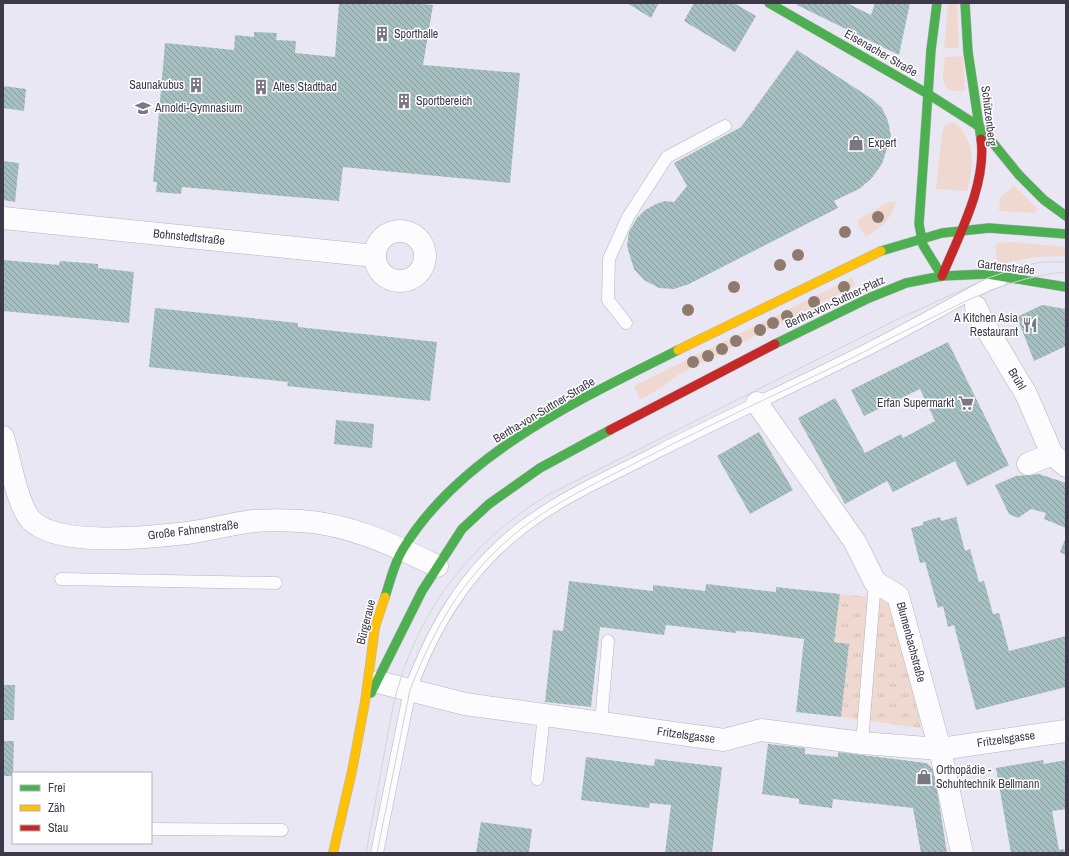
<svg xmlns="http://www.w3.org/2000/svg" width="1069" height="856" font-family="'Archivo Narrow',sans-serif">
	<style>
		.grass { fill: #efd8cf }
		.park { fill: url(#park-tufts) }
		.building { fill: url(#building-back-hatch) }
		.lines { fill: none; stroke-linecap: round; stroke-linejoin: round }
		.lane-casing { stroke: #b6b2bf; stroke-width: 13 }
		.street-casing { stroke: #b6b2bf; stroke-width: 23 }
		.fast-casing { stroke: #b6b2bf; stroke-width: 10 }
		.slow-casing { stroke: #b6b2bf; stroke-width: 10 }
		.jam-casing { stroke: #b6b2bf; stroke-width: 10 }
		.lane { stroke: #fcfbfd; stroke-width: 12 }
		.street { stroke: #fcfbfd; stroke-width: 22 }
		.fast { stroke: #4caf50; stroke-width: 9 }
		.slow { stroke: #ffc107; stroke-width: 9 }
		.jam { stroke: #c62828; stroke-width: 9 }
		.tram { stroke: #d3d3d6; stroke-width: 1 }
		.tree { fill: #907a6e }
		.labels { text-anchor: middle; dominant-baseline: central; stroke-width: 3; stroke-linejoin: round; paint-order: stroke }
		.poi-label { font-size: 12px; fill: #3d3949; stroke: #fff; text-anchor: start }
		.street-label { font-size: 12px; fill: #3d3949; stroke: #fff }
	</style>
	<defs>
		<pattern id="park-tufts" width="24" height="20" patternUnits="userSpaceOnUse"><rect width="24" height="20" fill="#efd8cf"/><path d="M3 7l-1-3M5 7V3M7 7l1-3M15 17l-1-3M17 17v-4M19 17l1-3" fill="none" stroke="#cebab3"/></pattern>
		<pattern id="building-back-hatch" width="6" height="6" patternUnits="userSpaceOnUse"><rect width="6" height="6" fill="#a6bfc0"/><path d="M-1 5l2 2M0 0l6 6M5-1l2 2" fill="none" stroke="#889c9e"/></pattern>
	</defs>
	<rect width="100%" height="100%" fill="#eae7f4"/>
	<g class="grass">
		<polygon points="948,3 957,3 959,48 944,48"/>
		<path d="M963,56L965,91C937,94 943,77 945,57Z"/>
		<path d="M951,122C958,124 961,128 964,134C976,153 972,171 967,191L936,189L942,133L944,126Z"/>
		<polygon points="1014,186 1037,208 1035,213 999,211 1000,198"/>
		<path d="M896,201C890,221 883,226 866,237L858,224L859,219L887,203Z"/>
		<path d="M1013,242L1066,247V256L1035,257L1002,264C995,261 995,250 997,243Z"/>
		<polygon points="852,278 855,286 679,374 664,386 640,400 634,386"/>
	</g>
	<polygon class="park" points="840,594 886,599 900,604 921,728 841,717 849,644 834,642"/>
	<g class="building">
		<polygon points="339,3 409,3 433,5 423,65 520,73 510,183 343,167 339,201 182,187 181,194 156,192 157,182 153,182 165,43 234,50 235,35 254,37 254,32 277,33 276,40 296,41 295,53 335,57"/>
		<polygon points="627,3 659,3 651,18"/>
		<polygon points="694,3 734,3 756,16 735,52 684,21"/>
		<polygon points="798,3 847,3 871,15 875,3 910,3 899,55 797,5"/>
		<polygon points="797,50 872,99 882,108 888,121 891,136 882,164 871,179 859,189 834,201 838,208 689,284 674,289 659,288 644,280 634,269 627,246 629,232 637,218 645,210 656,204 665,201 674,202 687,186 674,163 741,127"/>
		<polygon points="3,86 26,89 24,111 3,108"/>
		<polygon points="3,161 19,163 15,202 3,200"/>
		<polygon points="3,260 59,265 60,261 98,264 98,268 134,272 129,323 3,311"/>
		<polygon points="1042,305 1066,309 1066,346 1034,361 1017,317"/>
		<polygon points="155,308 298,323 298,327 437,342 430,401 287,386 288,382 149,367"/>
		<polygon points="948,342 1009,465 967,486 955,461 893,492 887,481 845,504 798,418 835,398 865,453 901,434 903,438 935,421 920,389 864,416 851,390"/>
		<polygon points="336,420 374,424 372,448 334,444"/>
		<polygon points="759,432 793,490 750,514 717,456"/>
		<polygon points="1039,474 1066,483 1066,528 1044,519 1046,513 1031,509 1018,518 1009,514 995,485 1016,476"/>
		<polygon points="940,517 941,521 956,517 965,551 970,549 979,582 984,581 993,614 999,613 1009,651 1066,636 1066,687 976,710 954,625 948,627 943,606 938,608 925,562 920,563 911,528 923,525 923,522"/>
		<polygon points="1066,537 1066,555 1060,552"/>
		<polygon points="569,581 653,591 653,585 705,591 706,584 776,592 776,587 840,594 834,642 849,644 841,717 796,712 804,639 752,632 736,631 736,633 666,625 664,635 600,627 591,707 545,702 553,630 563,631"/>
		<polygon points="3,685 15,685 14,720 3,720"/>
		<polygon points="3,741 14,741 13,776 3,776"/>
		<polygon points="768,744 805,748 805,754 838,757 838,752 926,763 931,767 934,771 947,853 921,853 913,808 833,799 832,808 799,804 799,799 762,794"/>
		<polygon points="586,757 654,766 655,759 722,767 712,853 665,853 671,805 650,803 649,808 581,800"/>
		<polygon points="1043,760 1044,764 1066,760 1066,809 1052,811 1059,850 1064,849 1065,853 1011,853 996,768"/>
		<polygon points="481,822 532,829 529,853 476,853"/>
	</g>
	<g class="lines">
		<defs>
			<g id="lane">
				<polyline points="626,323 608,300 609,259 628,217 667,157 725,126"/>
				<polyline points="61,579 276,583"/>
				<polyline points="601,723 608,641"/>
				<polyline points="862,743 875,582"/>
				<polyline points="537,779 544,715"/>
				<polyline points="151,829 282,830"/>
				<path d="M377,853L410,690C433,629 463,576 514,534C556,499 609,477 657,452C722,419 788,389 854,356C900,334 944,308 989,284L1001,280"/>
			</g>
			<g id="street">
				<polyline points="3,218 375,256"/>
				<circle cx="400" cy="256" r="25"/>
				<polyline points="976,307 981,319 1026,394 1052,454 1066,466"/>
				<polyline points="757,403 855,542 875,582 898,596 940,749 962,853"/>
				<path d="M3,437C10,459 17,505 31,520C58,548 151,537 187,533C209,530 231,524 253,521C268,520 285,520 301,521C350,524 393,545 437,566"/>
				<polyline points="1028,464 1052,454"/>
				<polyline points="378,682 465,704 724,740 761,730 862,743 940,749 1066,731"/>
			</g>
			<g id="fast">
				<polyline points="769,3 928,94 980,127 1019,175 1044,200 1066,216"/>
				<polyline points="937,3 931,50 919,224 923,245 942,276"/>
				<polyline points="965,3 968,52 981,139"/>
				<polyline points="881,251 942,233 989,228 1066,234"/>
				<polyline points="775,344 869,298 906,283 942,276 987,274 1066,287"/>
				<path d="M385,597C390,582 394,563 403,549C461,453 581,399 678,350"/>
				<polyline points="371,693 422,591 462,529 489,504 540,468 610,430"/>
			</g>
			<g id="slow">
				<polyline points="678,350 881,251"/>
				<polyline points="333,853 352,771 365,702 375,627 385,597"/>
			</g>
			<g id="jam">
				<path d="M942,276C959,235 987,184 981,139"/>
				<polyline points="610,430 775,344"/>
			</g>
		</defs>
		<use href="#lane" class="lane-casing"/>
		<use href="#street" class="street-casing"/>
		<use href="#fast" class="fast-casing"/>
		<use href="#slow" class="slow-casing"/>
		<use href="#jam" class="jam-casing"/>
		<use href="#lane" class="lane"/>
		<use href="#street" class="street"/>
		<use href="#fast" class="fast"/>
		<use href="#slow" class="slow"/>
		<use href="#jam" class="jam"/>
		<g class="tram">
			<path d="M366,853L393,706C415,614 467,545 546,496L894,321L988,278L1026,265L1043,262H1066"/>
			<path d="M377,853L410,690C431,636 456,589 498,549C541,507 597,483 649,456C717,421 786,390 854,357C890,338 927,320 964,302C997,287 1029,275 1066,272"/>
		</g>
	</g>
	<g class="tree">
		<circle cx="878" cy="217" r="6"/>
		<circle cx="845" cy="232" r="6"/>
		<circle cx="798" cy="255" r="6"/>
		<circle cx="780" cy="265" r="6"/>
		<circle cx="734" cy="287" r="6"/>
		<circle cx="844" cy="287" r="6"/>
		<circle cx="814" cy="302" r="6"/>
		<circle cx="688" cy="310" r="6"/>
		<circle cx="787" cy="316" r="6"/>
		<circle cx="773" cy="323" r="6"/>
		<circle cx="760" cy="330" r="6"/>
		<circle cx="736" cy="341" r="6"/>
		<circle cx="722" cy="349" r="6"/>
		<circle cx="708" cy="356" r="6"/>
		<circle cx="693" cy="362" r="6"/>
	</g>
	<defs>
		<symbol id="building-bare" viewBox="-9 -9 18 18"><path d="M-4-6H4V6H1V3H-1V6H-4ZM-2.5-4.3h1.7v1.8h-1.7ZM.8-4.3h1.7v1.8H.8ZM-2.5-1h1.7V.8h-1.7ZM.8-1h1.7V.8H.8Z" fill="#7a7685" stroke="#fff" stroke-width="2.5" paint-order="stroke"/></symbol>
		<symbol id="school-bare" viewBox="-9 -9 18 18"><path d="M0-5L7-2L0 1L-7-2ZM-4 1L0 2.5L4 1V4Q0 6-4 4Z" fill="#7a7685" stroke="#fff" stroke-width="2.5" paint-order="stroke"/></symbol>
		<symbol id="shop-bare" viewBox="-9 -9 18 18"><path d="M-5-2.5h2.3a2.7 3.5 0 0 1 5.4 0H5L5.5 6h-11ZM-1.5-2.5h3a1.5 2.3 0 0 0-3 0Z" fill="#7a7685" stroke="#fff" stroke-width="2.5" paint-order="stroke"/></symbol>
		<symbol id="restaurant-bare" viewBox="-9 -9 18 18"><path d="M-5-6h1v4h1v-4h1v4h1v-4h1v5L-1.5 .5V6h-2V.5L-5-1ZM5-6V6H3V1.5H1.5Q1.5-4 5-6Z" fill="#7a7685" stroke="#fff" stroke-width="2.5" paint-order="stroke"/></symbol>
		<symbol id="supermarket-bare" viewBox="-9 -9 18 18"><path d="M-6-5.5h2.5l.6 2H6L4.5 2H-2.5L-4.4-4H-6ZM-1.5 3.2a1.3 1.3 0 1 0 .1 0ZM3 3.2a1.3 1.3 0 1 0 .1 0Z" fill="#7a7685" stroke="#fff" stroke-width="2.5" paint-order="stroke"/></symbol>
	</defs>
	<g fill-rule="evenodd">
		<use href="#building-bare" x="371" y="23" width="22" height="22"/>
		<use href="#building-bare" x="185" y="74" width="22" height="22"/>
		<use href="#building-bare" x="250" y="76" width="22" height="22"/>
		<use href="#building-bare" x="393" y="90" width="22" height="22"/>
		<use href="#school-bare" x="132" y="97" width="22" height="22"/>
		<use href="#shop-bare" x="845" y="132" width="22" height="22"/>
		<use href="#restaurant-bare" x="1019" y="314" width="22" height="22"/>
		<use href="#supermarket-bare" x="955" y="392" width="22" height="22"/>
		<use href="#shop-bare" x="913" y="766" width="22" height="22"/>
	</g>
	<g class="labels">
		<g class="poi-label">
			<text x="394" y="34">Sporthalle</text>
			<text x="184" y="85" text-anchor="end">Saunakubus</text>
			<text x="273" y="87">Altes Stadtbad</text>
			<text x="416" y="101">Sportbereich</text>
			<text x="155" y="108">Arnoldi-Gymnasium</text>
			<text x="868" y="143">Expert</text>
			<text x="1018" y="318" text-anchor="end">A Kitchen Asia<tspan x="1018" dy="14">Restaurant</tspan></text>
			<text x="954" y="403" text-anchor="end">Erfan Supermarkt</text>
			<text x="936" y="770">Orthopädie -<tspan x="936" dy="14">Schuhtechnik Bellmann</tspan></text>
		</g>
		<g class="street-label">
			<text transform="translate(881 53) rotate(30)">Eisenacher Straße</text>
			<text transform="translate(989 116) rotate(83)">Schützenberg</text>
			<text transform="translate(189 237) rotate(6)">Bohnstedtstraße</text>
			<text transform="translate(1006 267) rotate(7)">Gartenstraße</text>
			<text transform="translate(835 302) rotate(-25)">Bertha-von-Suttner-Platz</text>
			<text transform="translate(1017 379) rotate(59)">Brühl</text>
			<text transform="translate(544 410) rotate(-31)">Bertha-von-Suttner-Straße</text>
			<text transform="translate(193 530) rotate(-7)">Große Fahnenstraße</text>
			<text transform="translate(366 622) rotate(-76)">Bürgeraue</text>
			<text transform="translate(911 642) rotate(75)">Blumenbachstraße</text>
			<text transform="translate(686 735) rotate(8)">Fritzelsgasse</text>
			<text transform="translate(1006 739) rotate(-8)">Fritzelsgasse</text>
		</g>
	</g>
	<rect width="1069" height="856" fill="none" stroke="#3d3949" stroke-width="8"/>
	<rect x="12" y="772" width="140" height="72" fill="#ffffff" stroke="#b1b0b6"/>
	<rect x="20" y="785" width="20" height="6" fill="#4caf50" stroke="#b1b0b6"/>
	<text x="48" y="792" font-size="12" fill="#3d3949">Frei</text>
	<rect x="20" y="805" width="20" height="6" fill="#ffc107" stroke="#b1b0b6"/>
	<text x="48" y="812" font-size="12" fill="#3d3949">Zäh</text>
	<rect x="20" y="825" width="20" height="6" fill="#c62828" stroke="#b1b0b6"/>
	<text x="48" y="832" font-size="12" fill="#3d3949">Stau</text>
</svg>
